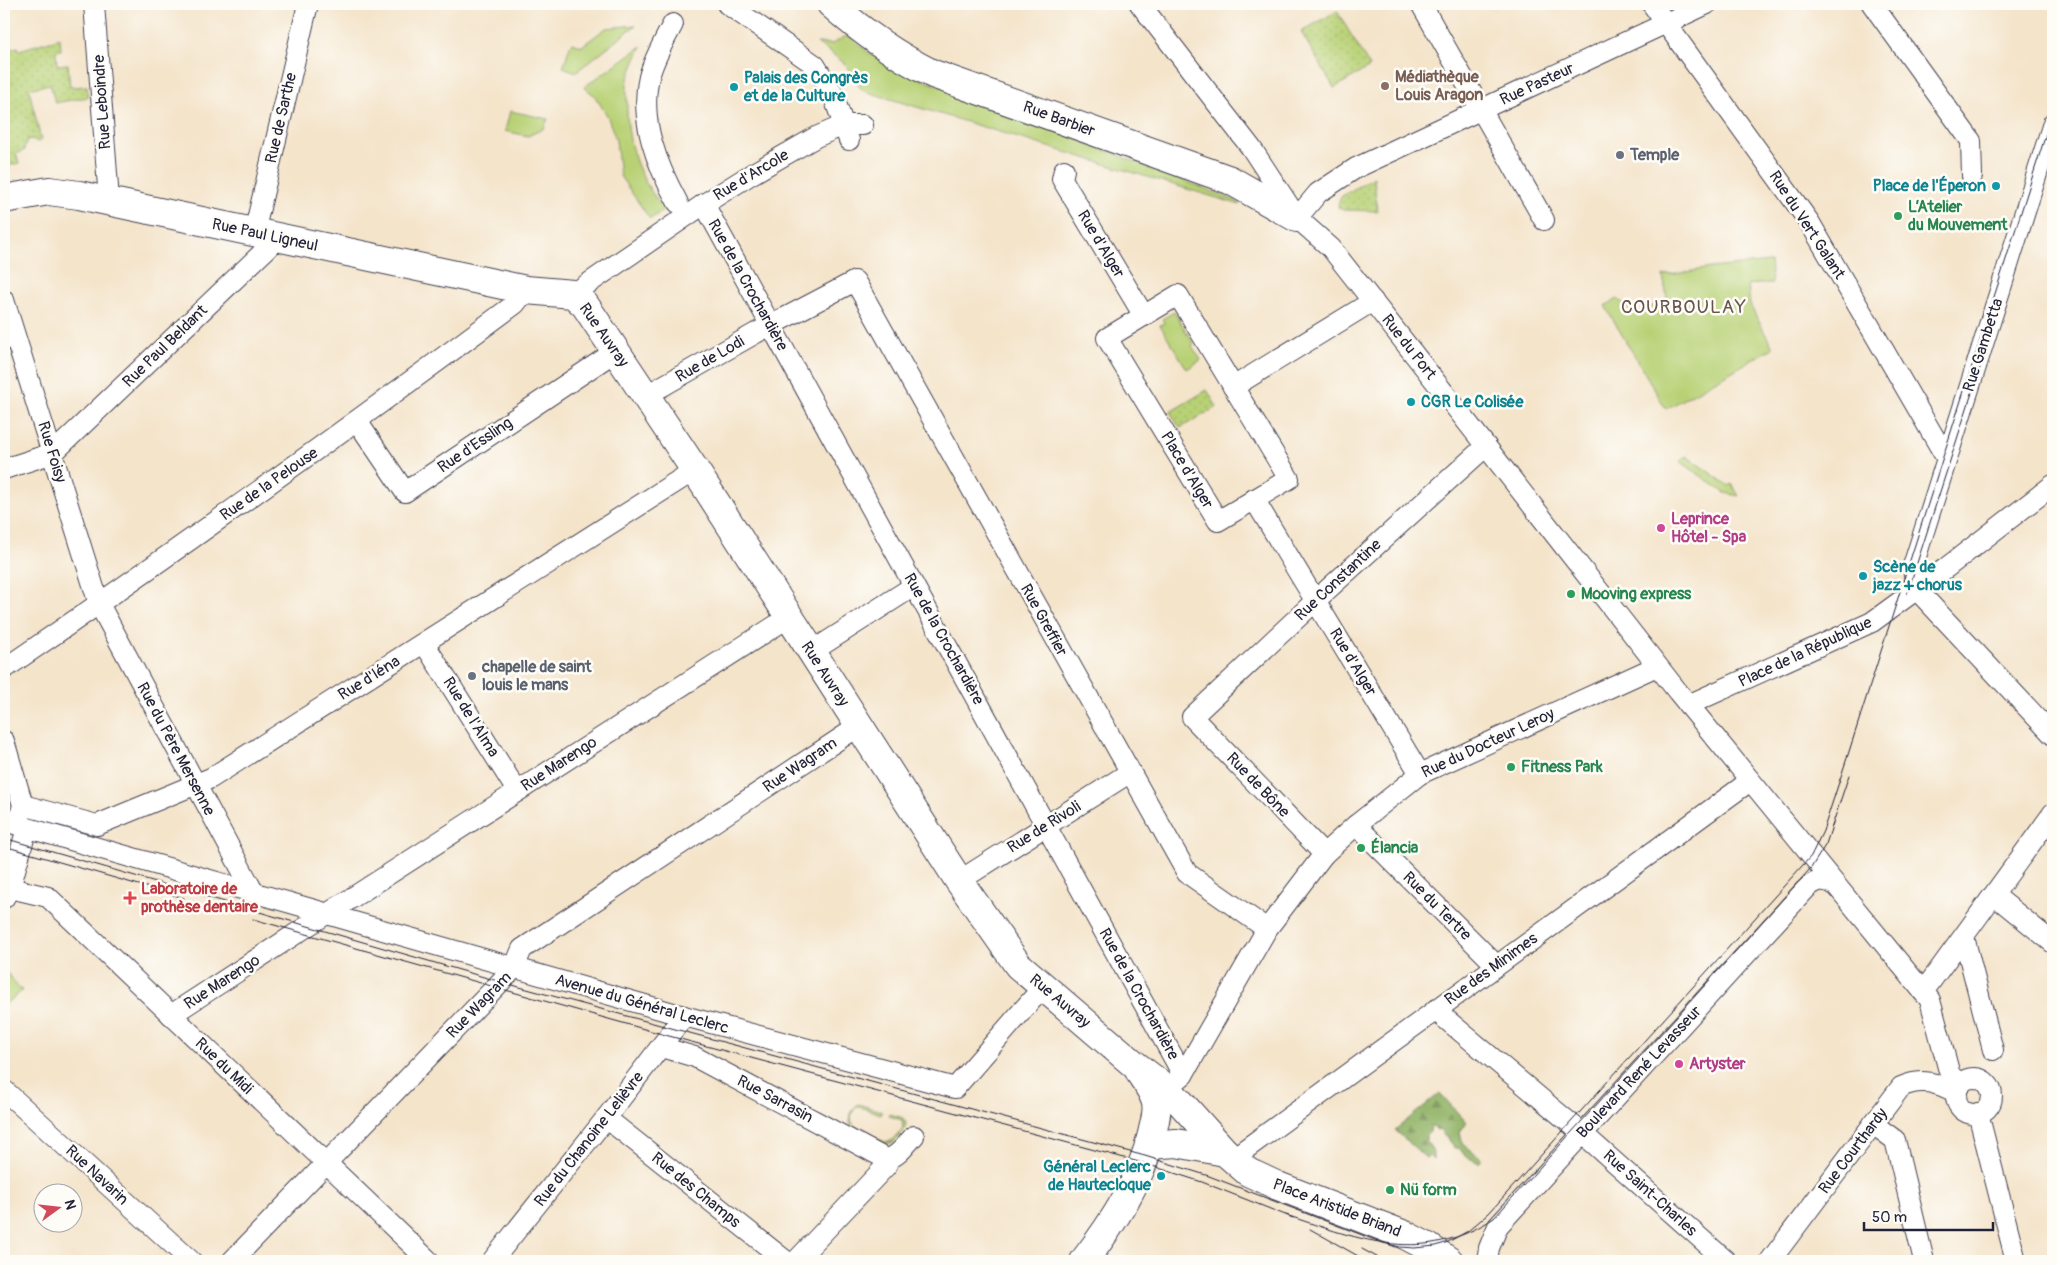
<svg xmlns="http://www.w3.org/2000/svg" width="2057" height="1265" font-family="Pangolin,sans-serif">
	<style>
		.grass { fill: #b8d175; stroke: #6d7a58 }
		.forest { fill: url(#forest-firs); stroke: #5a6a50 }
		.garden { fill: url(#garden-dots); stroke: #6d7a58 }
		.lines { fill: none; stroke-linecap: round; stroke-linejoin: round }
		.street-casing { stroke: #423f50; stroke-width: 22 }
		.secondary-casing { stroke: #423f50; stroke-width: 30 }
		.street { stroke: #fff; stroke-width: 20 }
		.secondary { stroke: #fff; stroke-width: 28 }
		.tram { stroke: #22223b; stroke-width: 1 }
		.education-dot { fill: #8d6e63; stroke: #fdfcf7; stroke-width: 2 }
		.culture-dot { fill: #0f9aa8; stroke: #fdfcf7; stroke-width: 2 }
		.worship-dot { fill: #6b7280; stroke: #fdfcf7; stroke-width: 2 }
		.leisure-dot { fill: #2e9e5b; stroke: #fdfcf7; stroke-width: 2 }
		.hotel-dot { fill: #d1479c; stroke: #fdfcf7; stroke-width: 2 }
		.health-dot { fill: #e0444e; stroke: #fdfcf7; stroke-width: 2 }
		.labels { text-anchor: middle; dominant-baseline: central; stroke-width: 5; stroke-linejoin: round; paint-order: stroke }
		.education-label { font-size: 16px; font-weight: bold; fill: #785e54; stroke: #fdfcf7; text-anchor: start }
		.culture-label { font-size: 16px; font-weight: bold; fill: #0d838f; stroke: #fdfcf7; text-anchor: start }
		.street-label { font-size: 16px; fill: #22223b; stroke: #fdfcf7 }
		.worship-label { font-size: 16px; font-weight: bold; fill: #5b616d; stroke: #fdfcf7; text-anchor: start }
		.leisure-label { font-size: 16px; font-weight: bold; fill: #27864d; stroke: #fdfcf7; text-anchor: start }
		.hotel-label { font-size: 16px; font-weight: bold; fill: #b23c85; stroke: #fdfcf7; text-anchor: start }
		.health-label { font-size: 16px; font-weight: bold; fill: #be3a42; stroke: #fdfcf7; text-anchor: start }
		.quarter-label { font-size: 19px; letter-spacing: 1px; fill: #68544d; stroke: #fdfcf7 }
	</style>
	<defs>
		<pattern id="forest-firs" width="22" height="20" patternUnits="userSpaceOnUse" patternTransform="scale(1.25)"><rect width="22" height="20" fill="#92b366"/><path d="M5 1l3.5 6h-7zM16 11l3.5 6h-7z" fill="#779155"/></pattern>
		<pattern id="garden-dots" width="8" height="8" patternUnits="userSpaceOnUse" patternTransform="scale(1.25)"><rect width="8" height="8" fill="#b8d175"/><path d="M2 2h.1M6 6h.1" fill="none" stroke="#9eb366" stroke-width="1.8" stroke-linecap="round"/></pattern>
	</defs>
	<rect width="100%" height="100%" fill="#fdfcf7"/>
	<filter id="ink" filterUnits="userSpaceOnUse"><feTurbulence type="fractalNoise" baseFrequency=".02" numOctaves="2"/><feDisplacementMap in="SourceGraphic" scale="10" xChannelSelector="R" yChannelSelector="G"/><feConvolveMatrix kernelMatrix="1 2 1 2 8 2 1 2 1" color-interpolation-filters="sRGB"/></filter>
	<filter id="wash" filterUnits="userSpaceOnUse"><feTurbulence type="fractalNoise" baseFrequency=".0096" numOctaves="4" result="noise"/><feDisplacementMap in="SourceGraphic" scale="20" xChannelSelector="R" yChannelSelector="G"/><feGaussianBlur stdDeviation="1.12" result="paint"/><feColorMatrix in="noise" values="0 0 0 0 0 0 0 0 0 0 0 0 0 0 0 0 0 1.4 0 .05"/><feComposite in="paint" operator="in"/></filter>
	<g filter="url(#wash)">
		<rect width="100%" height="100%" fill="#f4e4ca"/>
		<g class="grass">
			<polygon points="636,25 576,72 563,67 571,43 582,46 606,28"/>
			<path d="M848,35L868,52L895,69L1237,201L1240,205L864,91C855,85 854,73 846,65C837,57 827,50 817,43L832,44Z"/>
			<path d="M642,46C637,57 632,68 628,79C626,86 627,95 627,102C626,144 638,178 665,210L650,219L620,176L616,140L607,115L594,95L584,87Z"/>
			<polygon points="510,111 548,119 543,129 528,136 505,131"/>
			<polygon points="1770,262 1772,283 1748,285 1750,305 1773,348 1666,409 1605,306 1617,299 1640,313 1667,298 1663,276 1711,268"/>
			<polygon points="1174,312 1194,344 1192,346 1201,360 1187,369 1160,325 1164,323 1162,319"/>
			<polygon points="1686,456 1729,486 1732,484 1739,496 1725,493 1680,461"/>
			<polygon points="4,969 22,991 4,1005"/>
		</g>
		<path class="forest" d="M1440,1093L1467,1123L1460,1130C1463,1152 1469,1146 1482,1159L1479,1163L1465,1156L1459,1148H1454L1448,1140L1449,1137H1445L1440,1129L1437,1130L1431,1126L1430,1132L1426,1136V1142C1431,1146 1434,1152 1433,1159L1429,1156L1426,1158L1395,1130Z"/>
		<g class="garden">
			<polygon points="1337,11 1370,67 1334,88 1301,32"/>
			<polygon points="60,38 61,50 56,51 57,65 68,64 70,87 87,86 88,97 55,103 50,84 29,89 41,140 38,142 32,139 27,140 26,145 24,146 25,150 16,154 19,163 4,167 4,51 18,47 19,50"/>
			<polygon points="1374,177 1377,211 1343,210 1338,207 1339,201 1342,196"/>
			<polygon points="1207,390 1217,407 1180,428 1170,412"/>
			<path d="M858,1104L881,1111V1114L857,1106C853,1110 849,1118 853,1124C857,1129 883,1143 888,1142C895,1140 899,1133 903,1128L902,1120L889,1116L890,1114L903,1118L906,1123L905,1129L894,1142C880,1148 859,1135 850,1124L851,1111Z"/>
		</g>
	</g>
	<g filter="url(#ink)">
		<g class="lines">
			<defs>
				<g id="street">
					<polyline points="94,4 109,200"/>
					<polyline points="727,4 815,65 832,92 849,140"/>
					<polyline points="1140,4 1252,149 1297,218 1331,248 1678,692 1930,1000 1950,1075 1961,1084"/>
					<polyline points="1421,4 1544,220"/>
					<polyline points="1652,4 1810,223 1944,454 1948,455"/>
					<polyline points="1872,4 1971,141 1972,176"/>
					<path d="M673,24C664,41 654,58 649,77C639,121 657,165 678,203"/>
					<polyline points="2053,123 1913,566 1916,589 2053,735"/>
					<polyline points="1064,170 1062,179 1144,316"/>
					<polyline points="704,204 1183,1075"/>
					<polyline points="1297,218 1318,193 1356,168 1707,4"/>
					<polyline points="254,233 308,4"/>
					<polyline points="573,294 704,204 750,175 816,137 844,125 863,125"/>
					<polygon points="1178,295 1289,479 1218,521 1107,338"/>
					<polyline points="4,300 99,604 254,893"/>
					<polyline points="1233,387 1373,301"/>
					<polyline points="645,396 756,333 855,281 1187,873 1267,929"/>
					<polyline points="357,421 405,492 616,351"/>
					<polyline points="4,469 53,453 278,238"/>
					<polyline points="1254,499 1420,774"/>
					<polyline points="424,643 517,791"/>
					<polyline points="811,652 914,586"/>
					<path d="M4,669C177,551 347,429 515,304L526,290"/>
					<polyline points="1688,705 1872,622 1946,568 2053,485"/>
					<polyline points="4,741 23,805 20,816"/>
					<polyline points="23,805 97,825 211,778 695,470"/>
					<polyline points="4,821 322,912"/>
					<polyline points="1356,825 1496,965"/>
					<polyline points="1324,854 1192,717 1327,590 1486,446"/>
					<polyline points="959,881 1129,773"/>
					<polyline points="10,888 48,897 429,1261"/>
					<polyline points="1994,895 2053,943"/>
					<polyline points="4,898 10,888 27,828"/>
					<polyline points="330,912 789,617"/>
					<polyline points="330,915 684,1016 955,1088 1043,987"/>
					<polyline points="1964,937 1993,1050"/>
					<polyline points="1923,992 2053,813"/>
					<polyline points="1435,1010 1583,1134 1726,1261"/>
					<polyline points="171,1015 323,916"/>
					<polyline points="661,1047 695,1057 886,1159"/>
					<circle cx="1974" cy="1096" r="18"/>
					<polyline points="1176,1081 1183,1075 1267,929 1324,854 1356,825 1420,774 1657,666"/>
					<polyline points="4,1090 191,1261"/>
					<polyline points="1978,1113 2016,1261"/>
					<polyline points="606,1118 786,1261"/>
					<polyline points="1873,1124 1895,1140 1924,1261"/>
					<path d="M886,1159C898,1158 906,1144 914,1136"/>
					<polyline points="1232,1159 1750,781"/>
					<polyline points="232,1261 514,968 522,949 859,726"/>
					<polyline points="492,1261 606,1118 684,1016"/>
					<polyline points="796,1261 887,1165 886,1159"/>
					<path d="M1487,1261L1489,1248L1498,1226L1805,890C1814,881 1823,877 1835,885"/>
					<path d="M1770,1261L1901,1087C1922,1077 1937,1083 1957,1093"/>
				</g>
				<g id="secondary">
					<path d="M831,4C863,33 895,55 933,74L1230,180L1297,218"/>
					<polyline points="4,199 49,191 79,195 498,284 526,290 573,294 585,305 695,470 959,881 1018,965 1135,1065 1164,1087 1180,1102 1225,1152 1248,1172 1278,1186 1405,1235 1428,1247 1449,1261"/>
					<polyline points="1149,1145 1176,1143 1225,1152"/>
					<path d="M1084,1261C1113,1223 1141,1181 1152,1134C1154,1124 1158,1113 1156,1103C1154,1093 1146,1082 1140,1073"/>
				</g>
			</defs>
			<use href="#street" class="street-casing"/>
			<use href="#secondary" class="secondary-casing"/>
			<use href="#street" class="street"/>
			<use href="#secondary" class="secondary"/>
			<g class="tram">
				<polyline points="1907,594 1980,368"/>
				<polyline points="4,838 501,982 1145,1156 1209,1176 1383,1243 1400,1247 1414,1248 1436,1246 1448,1242 1468,1231 1489,1213 1811,856 1823,831 1846,761 2053,112"/>
				<polyline points="4,846 184,898"/>
				<polyline points="253,919 669,1036 1143,1163 1202,1182 1293,1218"/>
				<path d="M1286,1215C1364,1241 1423,1265 1494,1218L1811,868L1826,844L1849,775"/>
				<polyline points="1310,1229 1367,1261"/>
				<polyline points="1362,1249 1384,1261"/>
			</g>
		</g>
	</g>
	<circle class="education-dot" cx="1385" cy="86" r="5"/>
	<g class="culture-dot">
		<circle cx="734" cy="87" r="5"/>
		<circle cx="1996" cy="186" r="5"/>
		<circle cx="1411" cy="402" r="5"/>
		<circle cx="1863" cy="576" r="5"/>
		<circle cx="1161" cy="1176" r="5"/>
	</g>
	<g class="worship-dot">
		<circle cx="1620" cy="155" r="5"/>
		<circle cx="472" cy="676" r="5"/>
	</g>
	<g class="leisure-dot">
		<circle cx="1898" cy="216" r="5"/>
		<circle cx="1571" cy="594" r="5"/>
		<circle cx="1511" cy="767" r="5"/>
		<circle cx="1361" cy="848" r="5"/>
		<circle cx="1390" cy="1190" r="5"/>
	</g>
	<g class="hotel-dot">
		<circle cx="1661" cy="528" r="5"/>
		<circle cx="1679" cy="1064" r="5"/>
	</g>
	<path class="health-dot" d="M127.5 890.5h5v5h5v5h-5v5h-5v-5h-5v-5h5z"/>
	<g class="labels">
		<g class="education-label">
			<text x="1395" y="77">Médiathèque<tspan x="1395" dy="18">Louis Aragon</tspan></text>
		</g>
		<g class="culture-label">
			<text x="744" y="78">Palais des Congrès<tspan x="744" dy="18">et de la Culture</tspan></text>
			<text x="1986" y="186" text-anchor="end">Place de l'Éperon</text>
			<text x="1421" y="402">CGR Le Colisée</text>
			<text x="1873" y="567">Scène de<tspan x="1873" dy="18">jazz + chorus</tspan></text>
			<text x="1151" y="1167" text-anchor="end">Général Leclerc<tspan x="1151" dy="18">de Hautecloque</tspan></text>
		</g>
		<g class="street-label">
			<text transform="translate(1537 84) rotate(-25)">Rue Pasteur</text>
			<text transform="translate(102 102) rotate(-94)">Rue Leboindre</text>
			<text transform="translate(281 118) rotate(-77)">Rue de Sarthe</text>
			<text transform="translate(1059 119) rotate(20)">Rue Barbier</text>
			<text transform="translate(751 175) rotate(-31)">Rue d'Arcole</text>
			<text transform="translate(1807 225) rotate(57)">Rue du Vert Galant</text>
			<text transform="translate(265 235) rotate(12)">Rue Paul Ligneul</text>
			<text transform="translate(1101 244) rotate(59)">Rue d'Alger</text>
			<text transform="translate(748 285) rotate(61)">Rue de la Crochardière</text>
			<text transform="translate(604 335) rotate(55)">Rue Auvray</text>
			<text transform="translate(1983 345) rotate(-72)">Rue Gambetta</text>
			<text transform="translate(165 346) rotate(-44)">Rue Paul Beldant</text>
			<text transform="translate(1409 347) rotate(52)">Rue du Port</text>
			<text transform="translate(710 359) rotate(-30)">Rue de Lodi</text>
			<text transform="translate(475 445) rotate(-34)">Rue d'Essling</text>
			<text transform="translate(52 452) rotate(73)">Rue Foisy</text>
			<text transform="translate(1187 470) rotate(59)">Place d'Alger</text>
			<text transform="translate(269 484) rotate(-35)">Rue de la Pelouse</text>
			<text transform="translate(1338 580) rotate(-43)">Rue Constantine</text>
			<text transform="translate(1044 620) rotate(61)">Rue Greffier</text>
			<text transform="translate(944 639) rotate(61)">Rue de la Crochardière</text>
			<text transform="translate(1805 652) rotate(-25)">Place de la République</text>
			<text transform="translate(1353 662) rotate(59)">Rue d'Alger</text>
			<text transform="translate(825 674) rotate(57)">Rue Auvray</text>
			<text transform="translate(369 678) rotate(-32)">Rue d'Iéna</text>
			<text transform="translate(471 717) rotate(58)">Rue de l'Alma</text>
			<text transform="translate(1488 743) rotate(-25)">Rue du Docteur Leroy</text>
			<text transform="translate(176 749) rotate(62)">Rue du Père Mersenne</text>
			<text transform="translate(559 764) rotate(-33)">Rue Marengo</text>
			<text transform="translate(800 765) rotate(-34)">Rue Wagram</text>
			<text transform="translate(1258 785) rotate(46)">Rue de Bône</text>
			<text transform="translate(1044 827) rotate(-32)">Rue de Rivoli</text>
			<text transform="translate(1437 906) rotate(45)">Rue du Tertre</text>
			<text transform="translate(1491 969) rotate(-36)">Rue des Minimes</text>
			<text transform="translate(222 982) rotate(-33)">Rue Marengo</text>
			<text transform="translate(1139 994) rotate(61)">Rue de la Crochardière</text>
			<text transform="translate(1060 1001) rotate(40)">Rue Auvray</text>
			<text transform="translate(642 1004) rotate(16)">Avenue du Général Leclerc</text>
			<text transform="translate(479 1005) rotate(-46)">Rue Wagram</text>
			<text transform="translate(224 1066) rotate(44)">Rue du Midi</text>
			<text transform="translate(1639 1072) rotate(-47)">Boulevard René Levasseur</text>
			<text transform="translate(775 1099) rotate(28)">Rue Sarrasin</text>
			<text transform="translate(589 1139) rotate(-52)">Rue du Chanoine Lelièvre</text>
			<text transform="translate(1853 1151) rotate(-53)">Rue Courthardy</text>
			<text transform="translate(97 1175) rotate(43)">Rue Navarin</text>
			<text transform="translate(696 1190) rotate(39)">Rue des Champs</text>
			<text transform="translate(1650 1193) rotate(42)">Rue Saint-Charles</text>
			<text transform="translate(1337 1208) rotate(21)">Place Aristide Briand</text>
		</g>
		<g class="worship-label">
			<text x="1630" y="155">Temple</text>
			<text x="482" y="667">chapelle de saint<tspan x="482" dy="18">louis le mans</tspan></text>
		</g>
		<g class="leisure-label">
			<text x="1908" y="207">L’Atelier<tspan x="1908" dy="18">du Mouvement</tspan></text>
			<text x="1581" y="594">Mooving express</text>
			<text x="1521" y="767">Fitness Park</text>
			<text x="1371" y="848">Élancia</text>
			<text x="1400" y="1190">Nü form</text>
		</g>
		<g class="hotel-label">
			<text x="1671" y="519">Leprince<tspan x="1671" dy="18">Hôtel - Spa</tspan></text>
			<text x="1689" y="1064">Artyster</text>
		</g>
		<g class="health-label">
			<text x="141" y="889">Laboratoire de<tspan x="141" dy="18">prothèse dentaire</tspan></text>
		</g>
		<g class="quarter-label">
			<text x="1684" y="307">COURBOULAY</text>
		</g>
	</g>
	<rect width="2057" height="1265" fill="none" stroke="#fdfcf7" stroke-width="20"/>
	<g transform="translate(58 1208) rotate(75)"><circle r="24" fill="#fdfcf7" stroke="#a5a5ac"/>
	<path d="M0-4L9 19L0 12L-9 19Z" fill="#d1495b"/>
	<text y="-8" font-size="14" font-weight="bold" text-anchor="middle" fill="#22223b">N</text>
	</g>
	<path d="M1864 1222v8h129v-8" fill="none" stroke="#22223b" stroke-width="2.5"/>
	<text x="1872" y="1222" font-size="15" fill="#22223b" stroke="#fdfcf7" stroke-width="4" paint-order="stroke">50 m</text>
</svg>
